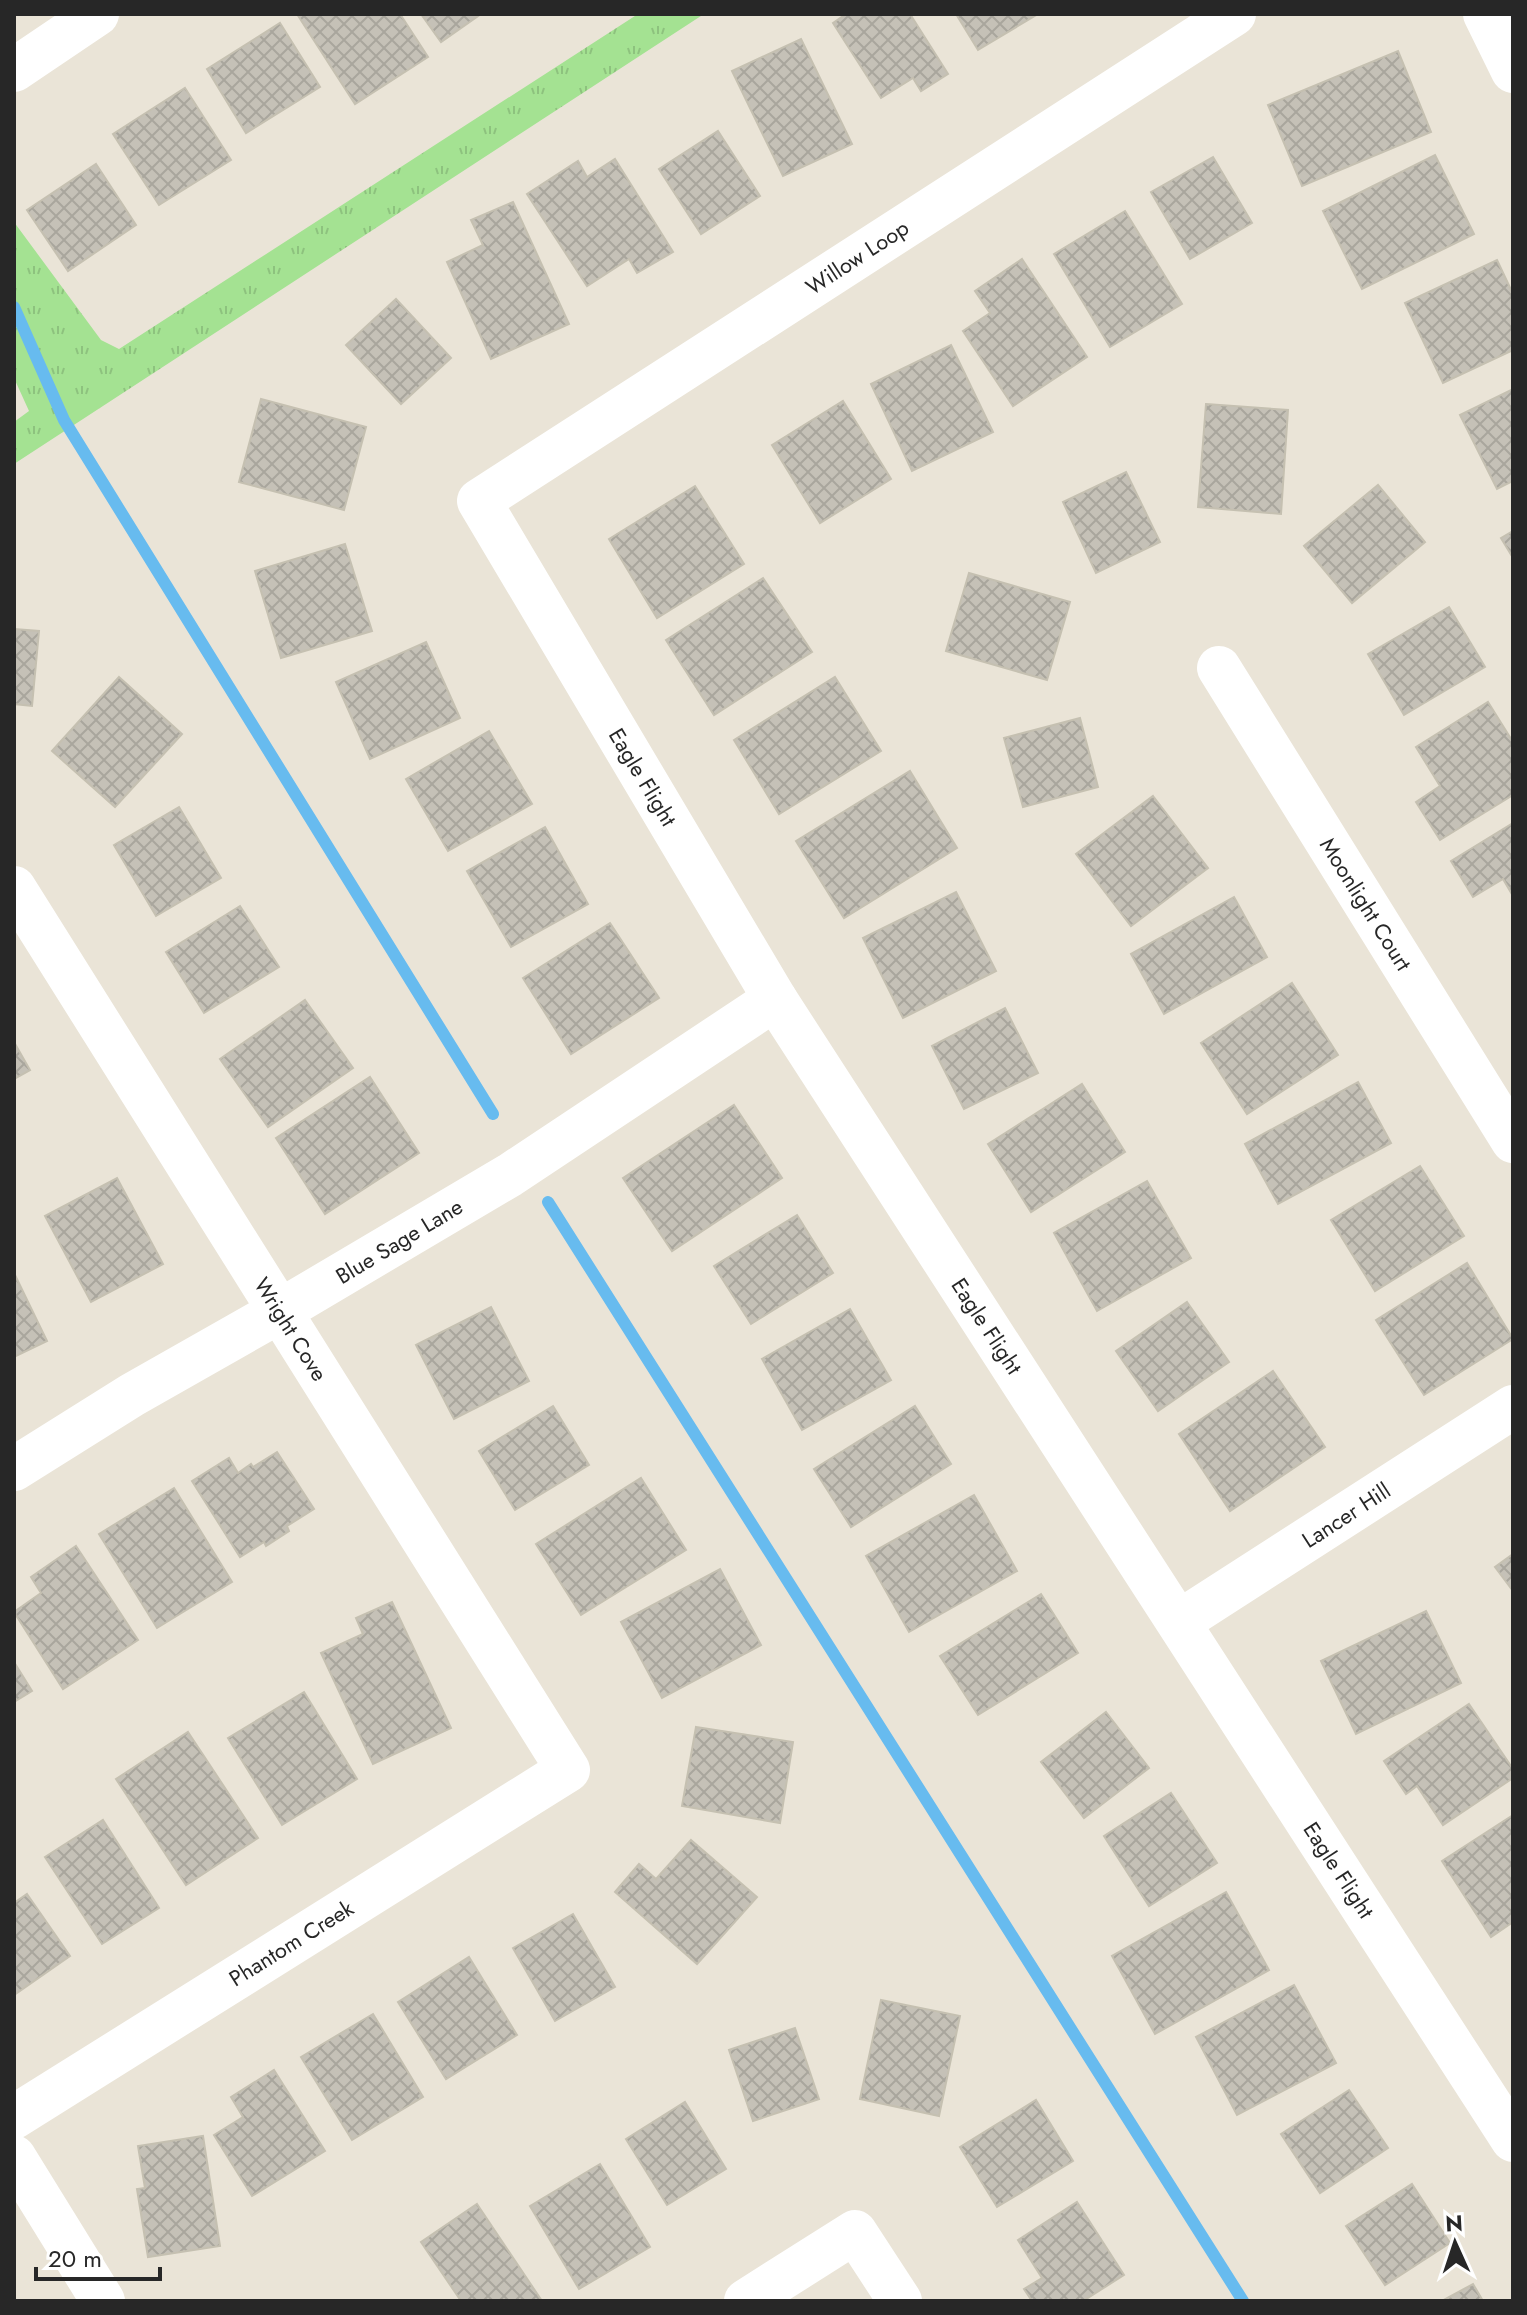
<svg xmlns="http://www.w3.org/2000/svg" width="1527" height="2315" font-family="Jost,sans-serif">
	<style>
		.grass { fill: url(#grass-tufts) }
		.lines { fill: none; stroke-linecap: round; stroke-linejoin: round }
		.stream { stroke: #67bbef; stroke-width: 12 }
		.building { fill: url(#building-cross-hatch); stroke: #c5c0b1; stroke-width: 2 }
		.minor { stroke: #fff; stroke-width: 44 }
		.labels { text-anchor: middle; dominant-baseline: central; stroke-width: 7; stroke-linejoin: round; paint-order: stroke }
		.street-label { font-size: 22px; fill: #272727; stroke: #fff }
	</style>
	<defs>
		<pattern id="grass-tufts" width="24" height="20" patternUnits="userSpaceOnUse" patternTransform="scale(2)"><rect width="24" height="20" fill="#a4e292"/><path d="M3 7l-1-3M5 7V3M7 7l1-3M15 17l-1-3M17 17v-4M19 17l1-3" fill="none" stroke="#8dc27e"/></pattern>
		<pattern id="building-cross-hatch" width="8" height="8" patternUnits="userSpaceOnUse" patternTransform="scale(2)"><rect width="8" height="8" fill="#c5c1b7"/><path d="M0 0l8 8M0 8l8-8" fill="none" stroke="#a9a69d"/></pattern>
	</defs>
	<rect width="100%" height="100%" fill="#eae4d7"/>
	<polygon class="grass" points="638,14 704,14 14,464 14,422 29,411 14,378 14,222 101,340 119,349"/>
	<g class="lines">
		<g class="stream">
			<polyline points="14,307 64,420 493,1114"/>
			<polyline points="548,1202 1243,2301"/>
		</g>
	</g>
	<g class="building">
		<polygon points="297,14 400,14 428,57 355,104"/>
		<polygon points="421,14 481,14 441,42"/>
		<polygon points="846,14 910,14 948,74 921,91 913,78 881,98 833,23"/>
		<polygon points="956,14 1038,14 978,50"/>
		<polygon points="280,23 320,87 246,133 207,69"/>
		<polygon points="801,39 852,144 783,176 732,71"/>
		<polygon points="1398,51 1431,132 1302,186 1268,105"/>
		<polygon points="185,88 231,160 159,205 113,134"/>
		<polygon points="718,131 760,196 701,234 659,169"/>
		<polygon points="1435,155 1474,234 1362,289 1323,211"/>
		<polygon points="1213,157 1252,223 1190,259 1151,192"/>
		<polygon points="615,159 673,252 637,273 629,259 587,286 527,194 578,161 587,177"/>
		<polygon points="96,164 136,225 68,271 27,210"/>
		<polygon points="513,202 569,324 491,359 447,262 483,245 471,220"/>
		<polygon points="1125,211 1182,304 1110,347 1054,254"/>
		<polygon points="1022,259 1087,357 1013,406 963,331 990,313 975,291"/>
		<polygon points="1497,260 1513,294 1513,350 1443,383 1405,303"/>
		<polygon points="396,299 451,358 401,404 346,345"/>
		<polygon points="951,345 993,432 912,471 871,384"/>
		<polygon points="1513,389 1513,481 1497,489 1460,415"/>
		<polygon points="261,399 366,427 344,510 239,482"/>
		<polygon points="843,401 891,479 820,523 772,445"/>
		<polygon points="1206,404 1288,410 1281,514 1198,507"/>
		<polygon points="1126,472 1160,542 1096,573 1063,502"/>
		<polygon points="1378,485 1425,542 1352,603 1304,546"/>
		<polygon points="695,486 744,564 657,618 609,539"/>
		<polygon points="1513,531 1513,558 1501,538"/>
		<polygon points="345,544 372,631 281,658 255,571"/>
		<polygon points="969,573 1070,602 1047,680 946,651"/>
		<polygon points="763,578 812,652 714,715 666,640"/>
		<polygon points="1449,607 1485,667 1404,715 1368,654"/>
		<polygon points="14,629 39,631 32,706 14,704"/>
		<polygon points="426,642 460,718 370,759 336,682"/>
		<polygon points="119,677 182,734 115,807 52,751"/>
		<polygon points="835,677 881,751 779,814 734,740"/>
		<polygon points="1488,702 1513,742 1513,795 1440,840 1416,802 1440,786 1416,747"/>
		<polygon points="1080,718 1098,787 1023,807 1004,738"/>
		<polygon points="489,731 532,804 448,851 406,779"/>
		<polygon points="910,771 957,848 844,918 796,841"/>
		<polygon points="1153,796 1208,868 1131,926 1076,854"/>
		<polygon points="179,807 221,878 156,916 114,845"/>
		<polygon points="1513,823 1513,896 1503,879 1473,897 1451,861"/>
		<polygon points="545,827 588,904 511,947 467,871"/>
		<polygon points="956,892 996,971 903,1018 863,938"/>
		<polygon points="1234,897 1267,957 1164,1014 1131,954"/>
		<polygon points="240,906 279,967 204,1013 166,952"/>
		<polygon points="610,923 659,998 571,1054 523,978"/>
		<polygon points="1292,983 1338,1055 1247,1114 1201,1043"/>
		<polygon points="305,1000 353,1068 268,1127 220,1059"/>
		<polygon points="1005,1008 1038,1073 964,1109 932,1046"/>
		<polygon points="14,1042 30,1070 14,1079"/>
		<polygon points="370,1077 419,1153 325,1214 276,1138"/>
		<polygon points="1358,1082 1391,1143 1278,1204 1245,1144"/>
		<polygon points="1082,1084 1125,1152 1031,1212 988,1144"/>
		<polygon points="734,1105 782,1178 672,1251 623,1178"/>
		<polygon points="1420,1166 1464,1236 1375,1291 1331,1220"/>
		<polygon points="117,1178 163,1264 91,1302 45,1216"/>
		<polygon points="1147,1181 1191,1258 1097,1311 1054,1233"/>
		<polygon points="797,1215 833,1273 751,1324 714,1266"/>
		<polygon points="1467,1263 1513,1339 1424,1395 1376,1320"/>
		<polygon points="14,1273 47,1341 14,1357"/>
		<polygon points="1187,1302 1229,1362 1158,1411 1116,1351"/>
		<polygon points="491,1307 529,1381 454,1419 416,1345"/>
		<polygon points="850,1309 891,1380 802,1430 762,1359"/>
		<polygon points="1273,1371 1325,1447 1230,1511 1179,1434"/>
		<polygon points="553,1406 589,1465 515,1510 479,1451"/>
		<polygon points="915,1406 951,1464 851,1527 814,1469"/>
		<polygon points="277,1452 314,1509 287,1526 289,1531 266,1546 264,1542 240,1557 192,1481 229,1458 238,1473 251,1464 253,1467"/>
		<polygon points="641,1478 686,1550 581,1615 536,1544"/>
		<polygon points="174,1488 232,1582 157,1628 99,1534"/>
		<polygon points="974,1495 1017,1571 909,1632 866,1556"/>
		<polygon points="76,1546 138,1640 63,1689 14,1612 41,1593 31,1577"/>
		<polygon points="1513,1554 1513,1591 1495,1567"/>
		<polygon points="720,1569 761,1645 662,1698 621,1622"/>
		<polygon points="1041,1594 1078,1653 978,1715 940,1656"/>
		<polygon points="392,1602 451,1728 373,1764 321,1653 363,1634 356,1618"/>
		<polygon points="1426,1611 1461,1683 1356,1734 1321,1661"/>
		<polygon points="14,1662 32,1691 14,1702"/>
		<polygon points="304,1692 357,1779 282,1825 228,1738"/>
		<polygon points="1469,1704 1513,1769 1513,1778 1443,1825 1417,1786 1406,1794 1384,1761"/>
		<polygon points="1106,1712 1149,1768 1084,1818 1041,1762"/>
		<polygon points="696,1727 793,1742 780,1823 682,1806"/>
		<polygon points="188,1732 258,1838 186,1885 116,1779"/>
		<polygon points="1171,1793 1217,1863 1149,1906 1104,1836"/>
		<polygon points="1513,1815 1513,1922 1491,1937 1442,1861"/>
		<polygon points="103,1820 159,1908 102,1944 45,1857"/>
		<polygon points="691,1840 757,1897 697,1964 615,1892 639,1864 656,1879"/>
		<polygon points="1226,1892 1269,1970 1155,2034 1112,1956"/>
		<polygon points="27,1894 70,1956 14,1995 14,1903"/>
		<polygon points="573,1914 615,1987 555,2021 513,1948"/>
		<polygon points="469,1957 517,2035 446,2079 398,2002"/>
		<polygon points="1294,1985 1336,2063 1237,2115 1196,2037"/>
		<polygon points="881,2000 960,2016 939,2116 860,2099"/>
		<polygon points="373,2014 423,2097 352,2140 301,2057"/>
		<polygon points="795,2028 819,2099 753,2121 729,2050"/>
		<polygon points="274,2070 325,2151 252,2196 214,2135 243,2117 231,2097"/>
		<polygon points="1349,2090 1388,2148 1320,2193 1281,2134"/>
		<polygon points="1036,2100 1073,2161 997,2207 960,2147"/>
		<polygon points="685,2102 726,2169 667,2205 626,2139"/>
		<polygon points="203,2136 220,2246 148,2257 137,2189 145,2188 138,2146"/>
		<polygon points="600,2164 650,2247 579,2289 530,2206"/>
		<polygon points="1412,2184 1450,2243 1385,2285 1346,2226"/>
		<polygon points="1077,2202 1124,2275 1083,2301 1032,2301 1024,2289 1042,2278 1018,2240"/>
		<polygon points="477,2204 542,2301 461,2301 421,2242"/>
		<polygon points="1473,2284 1483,2301 1442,2301"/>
	</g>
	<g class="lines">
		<g class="minor">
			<polyline points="1234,14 479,501 775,999 1513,2140"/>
			<polyline points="1485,14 1513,71"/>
			<polyline points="14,70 97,14"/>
			<polyline points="1219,668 1513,1141"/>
			<polyline points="14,888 568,1770 14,2117"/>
			<polyline points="14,1469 132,1395 280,1311 510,1175 775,999"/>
			<polyline points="1179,1622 1513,1407"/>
			<polyline points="14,2157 103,2301"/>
			<polyline points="746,2301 855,2232 900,2301"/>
		</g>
	</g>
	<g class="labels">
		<g class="street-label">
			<text transform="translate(857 257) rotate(-33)">Willow Loop</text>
			<text transform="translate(643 777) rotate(59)">Eagle Flight</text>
			<text transform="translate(1366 904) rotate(58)">Moonlight Court</text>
			<text transform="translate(399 1241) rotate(-31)">Blue Sage Lane</text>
			<text transform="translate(987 1326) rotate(57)">Eagle Flight</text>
			<text transform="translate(291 1329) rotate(58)">Wright Cove</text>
			<text transform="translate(1346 1515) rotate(-33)">Lancer Hill</text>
			<text transform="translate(1339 1870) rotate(57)">Eagle Flight</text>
			<text transform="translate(291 1943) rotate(-32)">Phantom Creek</text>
		</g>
	</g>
	<rect width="1527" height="2315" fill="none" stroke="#272727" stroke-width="32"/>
	<g transform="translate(1455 2243) rotate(357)" stroke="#ffffff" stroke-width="6" paint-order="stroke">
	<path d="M0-6L14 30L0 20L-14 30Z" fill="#272727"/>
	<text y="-12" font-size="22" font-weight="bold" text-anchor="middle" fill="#272727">N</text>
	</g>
	<path d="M36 2267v12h124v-12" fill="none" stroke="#272727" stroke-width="4"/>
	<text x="48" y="2267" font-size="24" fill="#272727" stroke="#ffffff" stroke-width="6" paint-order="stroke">20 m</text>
</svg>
